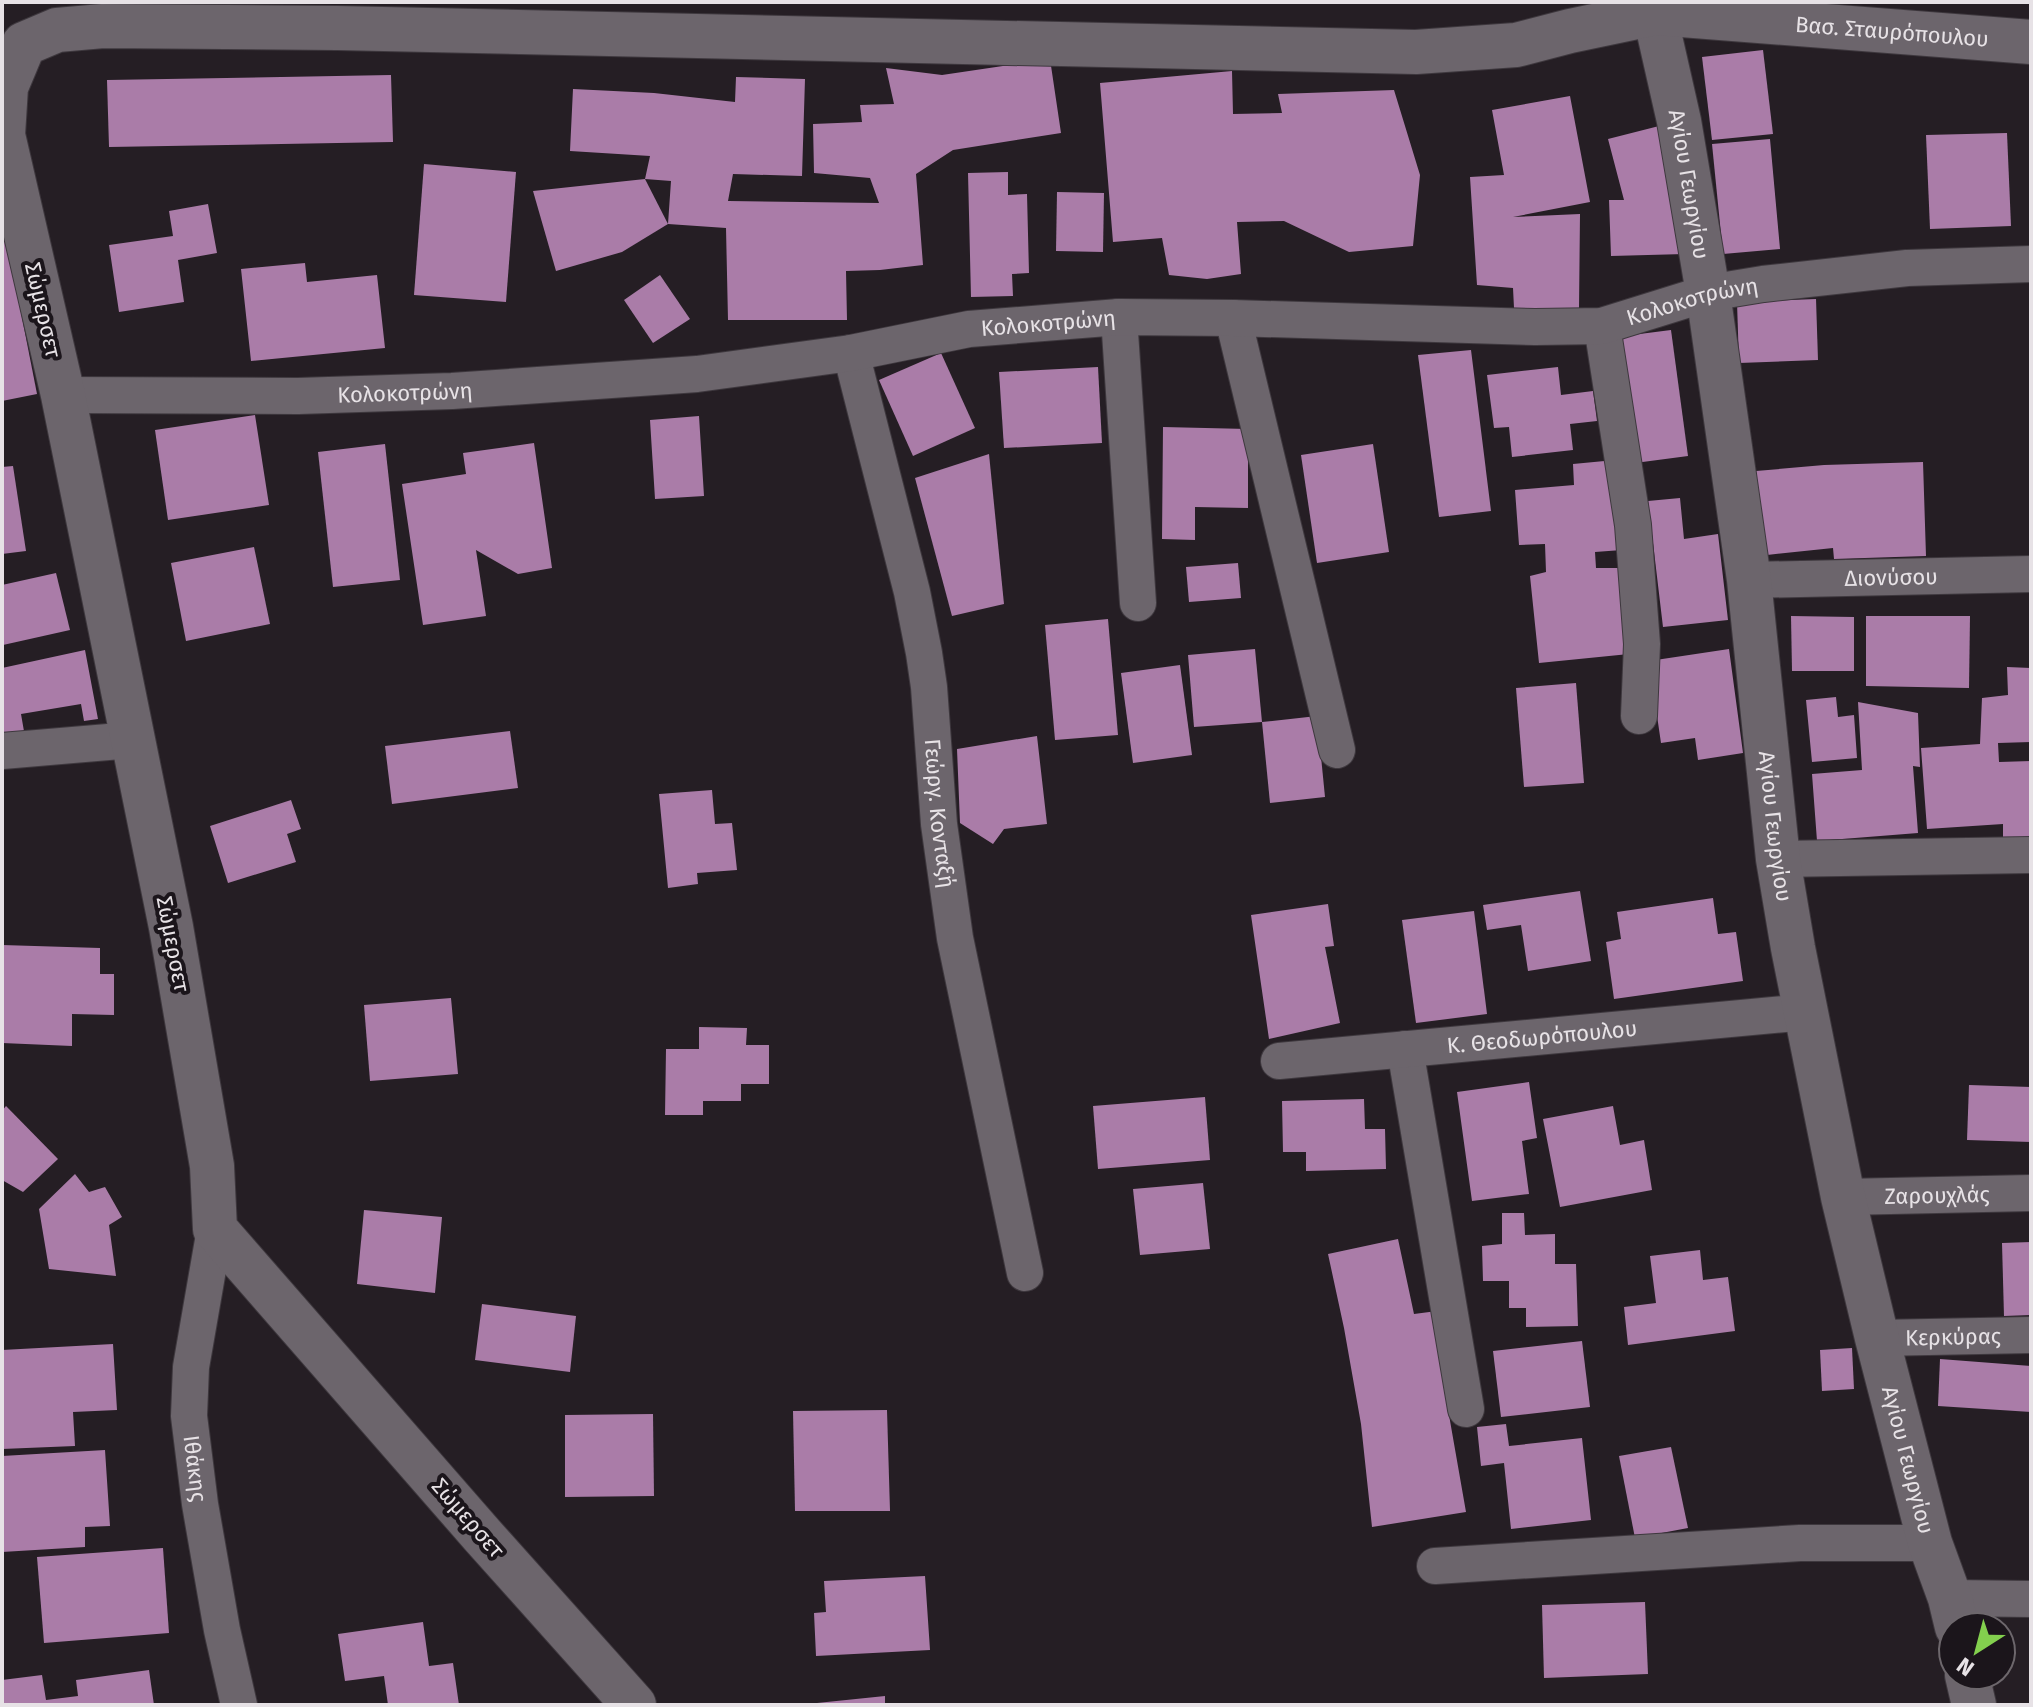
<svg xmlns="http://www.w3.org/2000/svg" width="2033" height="1707" font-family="'Fira Sans',sans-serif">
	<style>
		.building { fill: #aa7ca8 }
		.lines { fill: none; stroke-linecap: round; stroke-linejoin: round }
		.minor-casing { stroke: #3e383e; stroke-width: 38 }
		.tertiary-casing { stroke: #3e383e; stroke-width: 46 }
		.minor { stroke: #6c656c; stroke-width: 36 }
		.tertiary { stroke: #6c656c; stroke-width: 44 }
		.labels { text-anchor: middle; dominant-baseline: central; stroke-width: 8; stroke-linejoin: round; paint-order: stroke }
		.street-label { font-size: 22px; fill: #e7e2e6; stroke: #1b151b }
	</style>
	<rect width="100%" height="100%" fill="#251e24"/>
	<g class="building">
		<polygon points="1763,50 1773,134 1712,140 1702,57"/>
		<polygon points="1050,59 1061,133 953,150 916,174 923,265 880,270 846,271 847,320 728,320 726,228 668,224 671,181 645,179 650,156 570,151 573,89 654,93 735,102 736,77 805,79 802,176 733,174 728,201 879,203 870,178 814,173 813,124 862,122 860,105 894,104 886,68 942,75"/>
		<polygon points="1232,71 1233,114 1282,113 1278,94 1394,90 1420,175 1413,246 1349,252 1284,221 1237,222 1241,274 1207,279 1169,275 1162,238 1113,242 1100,83"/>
		<polygon points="391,75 393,142 109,147 107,80"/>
		<polygon points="1570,96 1590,202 1513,217 1580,214 1579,309 1514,308 1513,288 1477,285 1470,177 1504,175 1492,110"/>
		<polygon points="1663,125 1685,254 1611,256 1609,200 1624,200 1608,139"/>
		<polygon points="2007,133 2011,226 1930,229 1926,135"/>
		<polygon points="1770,139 1780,249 1723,254 1712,144"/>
		<polygon points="424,164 516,172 506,302 414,295"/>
		<polygon points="1008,172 1008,195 1027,194 1029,273 1012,274 1013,296 971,297 968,173"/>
		<polygon points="645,179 668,224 622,252 556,271 533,191"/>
		<polygon points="1057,192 1104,193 1103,252 1056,251"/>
		<polygon points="208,204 217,253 178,260 184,302 119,312 109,245 173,236 169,211"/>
		<polygon points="2,221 3,221 37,394 2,401"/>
		<polygon points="305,263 307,282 377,275 385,348 251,361 241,269"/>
		<polygon points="660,275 690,319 653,343 624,300"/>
		<polygon points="1816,299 1818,360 1739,363 1737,302"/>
		<polygon points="1671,330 1688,456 1635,463 1616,337"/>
		<polygon points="1471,350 1491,511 1439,517 1418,355"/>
		<polygon points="941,353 975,428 913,456 879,380"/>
		<polygon points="1098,367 1102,443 1004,448 999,372"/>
		<polygon points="1558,367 1561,395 1593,391 1597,421 1570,424 1573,450 1512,457 1509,427 1494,428 1487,375"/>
		<polygon points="255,415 269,505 168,520 155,430"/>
		<polygon points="699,416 704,496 655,499 650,420"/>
		<polygon points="1163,427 1248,429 1248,508 1195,507 1195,540 1162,539"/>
		<polygon points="534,443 552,568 518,574 476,550 486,616 423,625 402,484 466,474 463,453"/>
		<polygon points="385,444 400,580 333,587 318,452"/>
		<polygon points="1373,444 1389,552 1317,563 1301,455"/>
		<polygon points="989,454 1004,604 952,616 915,478"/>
		<polygon points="1615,460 1622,550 1595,552 1596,568 1620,568 1629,654 1539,663 1530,576 1546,572 1545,544 1519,545 1515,490 1574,485 1573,464"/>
		<polygon points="1923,462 1926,556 1834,559 1833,548 1767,555 1756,471 1824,465"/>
		<polygon points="13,466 26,551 2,554 2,467"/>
		<polygon points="1680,498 1684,539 1718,534 1728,620 1663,627 1648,501"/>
		<polygon points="254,547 270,624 186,641 171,563"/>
		<polygon points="1238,563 1241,598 1189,602 1186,567"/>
		<polygon points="56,573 70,630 3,645 2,585"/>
		<polygon points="1791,616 1854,617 1854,671 1792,671"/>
		<polygon points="1866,616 1970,616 1969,688 1866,686"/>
		<polygon points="1108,619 1118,735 1055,740 1045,625"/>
		<polygon points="1255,649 1262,722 1194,727 1188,655"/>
		<polygon points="1729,649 1743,753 1698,760 1695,738 1661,743 1649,661"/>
		<polygon points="85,650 98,719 84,721 81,704 21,714 25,737 2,739 2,668"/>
		<polygon points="1180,665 1192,755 1133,763 1121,673"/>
		<polygon points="2007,667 2031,668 2031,742 1998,743 1999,762 2031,761 2031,844 2003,846 2003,824 1927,829 1921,748 1980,744 1982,698 2008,695"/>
		<polygon points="1576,683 1584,783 1524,787 1516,688"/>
		<polygon points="1836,697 1838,717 1854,715 1857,758 1812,762 1806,700"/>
		<polygon points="1858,702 1918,713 1920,767 1913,766 1918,833 1817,841 1812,774 1862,770"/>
		<polygon points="1317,716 1325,797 1270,803 1262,722"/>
		<polygon points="510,731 518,788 392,804 385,746"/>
		<polygon points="1037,736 1047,824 1004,829 993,844 960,823 957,749"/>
		<polygon points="712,790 715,824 732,823 737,870 697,873 698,884 668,888 659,794"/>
		<polygon points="291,800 301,829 287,834 296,862 228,883 210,826"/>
		<polygon points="1580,891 1591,961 1528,971 1521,925 1487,930 1483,905"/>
		<polygon points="1713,898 1718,934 1736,932 1743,981 1614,999 1606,942 1621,939 1617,912"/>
		<polygon points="1328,904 1334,946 1325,947 1340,1023 1269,1039 1251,915"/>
		<polygon points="1474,911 1487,1014 1416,1023 1402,920"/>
		<polygon points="2,945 100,948 100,974 114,974 114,1015 72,1014 72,1046 2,1043"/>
		<polygon points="451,998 458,1074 370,1081 364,1005"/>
		<polygon points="699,1027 747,1028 746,1045 769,1045 769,1084 741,1084 741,1101 703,1101 703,1115 665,1115 666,1049 699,1049"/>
		<polygon points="1529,1082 1537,1138 1522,1141 1529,1194 1472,1201 1457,1092"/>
		<polygon points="1969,1085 2031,1087 2031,1142 1967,1140"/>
		<polygon points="1205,1097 1210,1160 1098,1169 1093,1106"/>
		<polygon points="1364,1099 1365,1129 1385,1129 1386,1169 1306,1171 1306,1152 1283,1152 1282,1101"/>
		<polygon points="6,1106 58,1159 23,1192 2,1180 2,1111"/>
		<polygon points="1613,1106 1620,1145 1644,1140 1652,1190 1560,1207 1543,1119"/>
		<polygon points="75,1174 89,1192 105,1187 122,1217 109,1225 116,1276 49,1269 39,1209"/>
		<polygon points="1203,1183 1210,1249 1140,1255 1133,1189"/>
		<polygon points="364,1210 442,1217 435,1293 357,1284"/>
		<polygon points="1502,1213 1524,1213 1525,1235 1555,1234 1555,1264 1576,1264 1578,1326 1526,1327 1526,1308 1509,1308 1509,1281 1483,1281 1482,1246 1502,1244"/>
		<polygon points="1398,1239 1414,1314 1437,1311 1449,1415 1466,1512 1372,1527 1361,1424 1344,1328 1328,1254"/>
		<polygon points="2031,1242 2031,1315 2004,1316 2002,1243"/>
		<polygon points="1700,1250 1703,1280 1728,1277 1735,1331 1628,1345 1624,1307 1656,1303 1650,1256"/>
		<polygon points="482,1304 576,1316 570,1372 475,1360"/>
		<polygon points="1582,1341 1590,1407 1501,1417 1493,1351"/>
		<polygon points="113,1344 117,1410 73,1412 75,1446 2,1449 2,1350"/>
		<polygon points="1852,1348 1854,1389 1822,1391 1820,1350"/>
		<polygon points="1940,1359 2031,1366 2031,1412 1938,1406"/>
		<polygon points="887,1410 890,1511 795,1511 793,1411"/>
		<polygon points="653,1414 654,1496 565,1497 565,1415"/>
		<polygon points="1506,1424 1509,1446 1582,1438 1591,1520 1511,1529 1504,1463 1481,1466 1477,1427"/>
		<polygon points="1671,1447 1688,1528 1635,1538 1619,1456"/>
		<polygon points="105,1450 110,1526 85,1527 85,1547 2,1552 2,1456"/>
		<polygon points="163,1548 169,1633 44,1643 37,1557"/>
		<polygon points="925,1576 930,1650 816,1656 814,1613 826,1612 824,1581"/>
		<polygon points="1645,1602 1648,1674 1544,1678 1542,1605"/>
		<polygon points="423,1622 429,1666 453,1663 459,1705 388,1705 384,1676 345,1681 338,1634"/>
		<polygon points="149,1670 154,1705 2,1705 2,1680 42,1675 46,1700 78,1696 76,1680"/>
		<polygon points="885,1696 885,1705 817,1705 817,1703"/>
	</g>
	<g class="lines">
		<defs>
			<g id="minor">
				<polyline points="1119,317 1138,603"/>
				<polyline points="1233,318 1337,750"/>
				<polyline points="1602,326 1633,525 1642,644 1639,716"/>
				<path id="s1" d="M851,353L912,592L924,653L929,687L939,824L955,938L1025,1273"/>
				<path id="s2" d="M63,395L298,396L452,391L697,374L851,353L969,329L1119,317L1233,318L1535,327L1602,326L1708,293L1763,284L1907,268L2031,264"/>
				<path id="s3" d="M1749,580L2031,574"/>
				<polyline points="2,751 132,740"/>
				<polyline points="1778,859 2031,855"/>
				<polyline points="1405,1049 1466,1409"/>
				<path id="s4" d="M1279,1061L1806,1012"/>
				<path id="s5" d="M1843,1197L2031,1193"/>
				<path id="s6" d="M215,1229L191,1367L189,1416L200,1504L222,1630L239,1705"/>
				<path id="s7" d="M1877,1338L2031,1335"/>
				<polyline points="1435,1566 1800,1543 1930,1543"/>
				<polyline points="1950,1598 2031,1599"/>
			</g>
			<g id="tertiary">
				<path id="s8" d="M1652,2L1679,121L1708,293L1749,580L1778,859L1793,948L1843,1197L1877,1338L1930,1543L1950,1598L1957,1627"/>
				<polyline points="1967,1675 1974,1705"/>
				<path id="s9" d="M634,1705L482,1535L215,1229L212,1166L171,927L63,395L3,135L6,87L24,44L57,30L103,26L337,28L1416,52L1516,45L1570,31L1656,13L2031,42"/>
			</g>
		</defs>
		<use href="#minor" class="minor-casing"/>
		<use href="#tertiary" class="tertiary-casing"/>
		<use href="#minor" class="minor"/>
		<use href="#tertiary" class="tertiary"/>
	</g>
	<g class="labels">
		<g class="street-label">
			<text stroke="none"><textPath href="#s9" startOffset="3720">Βασ. Σταυρόπουλου</textPath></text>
			<text stroke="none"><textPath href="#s8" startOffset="186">Αγίου Γεωργίου</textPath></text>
			<text stroke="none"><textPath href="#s2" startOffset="1638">Κολοκοτρώνη</textPath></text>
			<text transform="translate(43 310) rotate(77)">Σώμερσετ</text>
			<text stroke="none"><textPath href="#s2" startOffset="990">Κολοκοτρώνη</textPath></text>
			<text stroke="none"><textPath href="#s2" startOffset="342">Κολοκοτρώνη</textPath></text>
			<text stroke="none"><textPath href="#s3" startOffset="142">Διονύσου</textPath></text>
			<text stroke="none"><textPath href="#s1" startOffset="470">Γεώργ. Κονταξή</textPath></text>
			<text stroke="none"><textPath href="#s8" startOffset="834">Αγίου Γεωργίου</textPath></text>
			<text transform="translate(173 944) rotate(79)">Σώμερσετ</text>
			<text stroke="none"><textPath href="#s4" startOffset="264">Κ. Θεοδωρόπουλου</textPath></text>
			<text stroke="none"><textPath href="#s5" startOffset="94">Ζαρουχλάς</textPath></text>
			<text stroke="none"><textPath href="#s7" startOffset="76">Κερκύρας</textPath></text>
			<text stroke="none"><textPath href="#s8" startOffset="1482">Αγίου Γεωργίου</textPath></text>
			<text stroke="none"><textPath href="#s6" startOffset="242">Ιθάκης</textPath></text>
			<text transform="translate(468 1518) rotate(49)">Σώμερσετ</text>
		</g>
	</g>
	<rect width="2033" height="1707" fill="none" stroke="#e7e2e6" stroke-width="8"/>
	<g transform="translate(1977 1651) rotate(216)"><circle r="38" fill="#1b151b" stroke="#6d676c" stroke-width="2"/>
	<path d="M0-6L14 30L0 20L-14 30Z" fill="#83d04e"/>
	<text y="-12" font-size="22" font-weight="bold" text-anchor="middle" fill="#e7e2e6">N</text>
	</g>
</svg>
